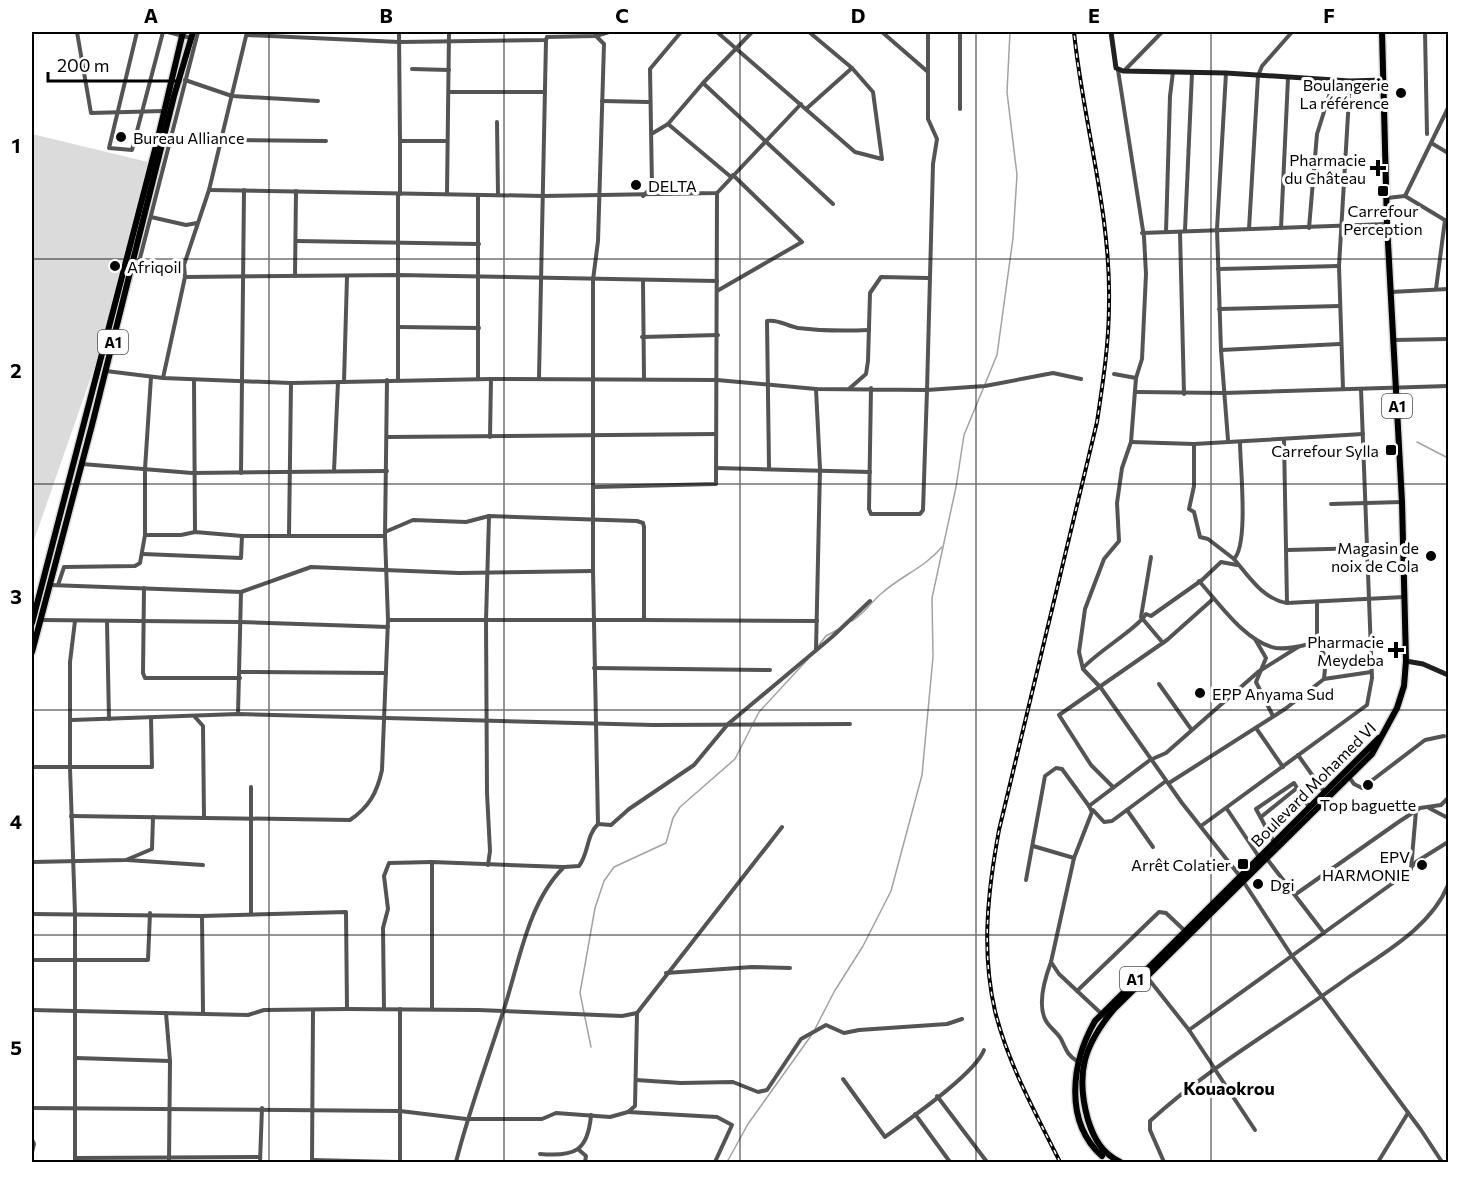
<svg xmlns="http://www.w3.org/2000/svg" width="1480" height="1194" font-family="Commissioner,sans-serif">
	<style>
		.green { fill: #dbdbdb }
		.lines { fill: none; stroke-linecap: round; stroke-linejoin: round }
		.stream { stroke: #a2a2a2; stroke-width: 1.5 }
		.primary-casing { stroke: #dbdbdb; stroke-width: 9 }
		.street { stroke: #545454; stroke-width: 4 }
		.secondary { stroke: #212121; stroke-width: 5 }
		.primary { stroke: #000; stroke-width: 6 }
		.rail-casing { stroke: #000; stroke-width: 4 }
		.rail { stroke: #fff; stroke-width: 1.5; stroke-dasharray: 4.5; stroke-linecap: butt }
		.grid { fill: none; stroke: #000; stroke-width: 1.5; stroke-opacity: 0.55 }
		.poi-dot { fill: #000; stroke: #fff; stroke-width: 2 }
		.labels { text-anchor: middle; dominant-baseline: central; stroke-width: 6; stroke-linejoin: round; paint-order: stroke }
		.shield { fill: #fff; stroke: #4c4c4c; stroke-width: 1.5 }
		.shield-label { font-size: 15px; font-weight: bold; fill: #000 }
		.poi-label { font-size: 16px; fill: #000; stroke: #fff; text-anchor: end }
		.street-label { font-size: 16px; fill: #000; stroke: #fff }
		.neighbourhood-label { font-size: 18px; font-weight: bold; fill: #000; stroke: #fff }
		.neatline { fill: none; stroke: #000; stroke-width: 2 }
		.grid-label { font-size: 20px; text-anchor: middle; font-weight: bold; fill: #000 }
	</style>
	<rect width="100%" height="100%" fill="#fff"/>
	<polygon class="green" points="32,134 152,163 101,348 32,546"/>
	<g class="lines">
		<g class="stream">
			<polyline points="1417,442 1448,458"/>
			<path d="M852,621C865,613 871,602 882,593C902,575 923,569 942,547"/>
			<polyline points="818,646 826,636 837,630"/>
			<polyline points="815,1029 834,992 863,946 891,891 922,775 933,657 932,598 956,487 964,435 997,355 1013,238 1017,175 1007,92 1010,32"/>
			<polyline points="591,1047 580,993 595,908 604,881 614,867 666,843 673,818 680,807 735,759 759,712 808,659"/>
			<polyline points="727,1162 748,1124 813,1033"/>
		</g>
		<defs>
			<g id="primary">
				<polyline points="32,623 157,142 183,32"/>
				<polyline points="32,652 92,425 174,96 193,32"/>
				<path d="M1102,1156C1063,1121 1072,1061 1095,1021L1379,738"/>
				<path d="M1120,1162C1102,1153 1094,1139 1088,1120C1075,1073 1084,1045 1114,1009L1372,754L1397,708L1404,686L1406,661L1402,502L1387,224L1382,32"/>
			</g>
		</defs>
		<use href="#primary" class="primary-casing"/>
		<g class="street">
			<polyline points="77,32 91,113 163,111"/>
			<polyline points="137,32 109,148 132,150 163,32"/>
			<polyline points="168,32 191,38"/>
			<polyline points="399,32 400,141 447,141"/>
			<polyline points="717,32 855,152 882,159 873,92 852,68 809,32"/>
			<polyline points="882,32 928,72"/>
			<polyline points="928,32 928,119 937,139 933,164 927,390 985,386 1053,373 1081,379"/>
			<polyline points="1425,32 1427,134"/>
			<polyline points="247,35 399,42 546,40 547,37 596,36 609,32"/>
			<polyline points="412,69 449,70"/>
			<polyline points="1118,70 1144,237 1146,274 1142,359 1136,378 1131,442 1122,468 1117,503 1119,541 1104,559 1085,609 1079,652 1083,669 1101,688 1182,803 1239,875 1292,956 1421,1130 1442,1162"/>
			<polyline points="1124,71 1162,32"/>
			<polyline points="1226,73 1217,229 1221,350 1228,440"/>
			<polyline points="185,80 232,96 318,101"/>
			<polyline points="703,83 833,204"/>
			<polyline points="449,92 545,92"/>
			<polyline points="602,101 648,102"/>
			<polyline points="806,109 852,68"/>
			<polyline points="960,109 960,32"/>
			<polyline points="497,122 498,195"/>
			<polyline points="668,124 731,177"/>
			<polyline points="653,133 668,124 703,83 752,32"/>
			<polyline points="221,140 326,141"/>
			<polyline points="1433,144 1448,153"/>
			<polyline points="209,190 543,196 717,193 801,104"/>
			<polyline points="447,193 449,32"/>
			<polyline points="398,194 398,380"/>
			<polyline points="400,194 400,141"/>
			<polyline points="478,195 478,379"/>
			<polyline points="643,196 652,187 650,69 681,32"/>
			<polyline points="1405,196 1448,222"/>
			<polyline points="1387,198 1405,196 1448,108"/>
			<polyline points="151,217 186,225 197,223"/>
			<polyline points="1281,228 1288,78"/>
			<polyline points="1309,228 1317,134 1334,80"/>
			<polyline points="1249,229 1258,76 1262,66 1292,32"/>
			<polyline points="1185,230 1192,73"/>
			<polyline points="1166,232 1170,96 1173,72"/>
			<polyline points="1180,232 1184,394"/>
			<polyline points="1142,233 1387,224"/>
			<polyline points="296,241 479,244"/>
			<polyline points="1218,269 1339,266"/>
			<polyline points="130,271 138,266 198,32"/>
			<polyline points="295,276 296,191"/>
			<polyline points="185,277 398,275 717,281"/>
			<polyline points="643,281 644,379"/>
			<polyline points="1436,289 1445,220"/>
			<polyline points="717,291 802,242 733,175"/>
			<polyline points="1391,292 1448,289"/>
			<polyline points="1219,309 1340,306"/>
			<polyline points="398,327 479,328"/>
			<polyline points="642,337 718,335"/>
			<polyline points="1394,340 1448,339"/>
			<polyline points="1221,350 1340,344"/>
			<polyline points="106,371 163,378 291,383 491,379 717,380 816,389 927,390 923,510 920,514 871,514 869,509 871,388"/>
			<polyline points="1114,374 1136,378"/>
			<polyline points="163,378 185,277 184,265 209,190 247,32"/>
			<polyline points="539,378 546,40"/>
			<polyline points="194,380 195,532"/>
			<polyline points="344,382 347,277"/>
			<polyline points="850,388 866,374 868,361 870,293 881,277 928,278"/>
			<polyline points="816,389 820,469 816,650"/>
			<polyline points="1343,389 1339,266 1350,81"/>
			<polyline points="1137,392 1224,393 1448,386"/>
			<polyline points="387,437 716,434"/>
			<polyline points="490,437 491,379"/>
			<polyline points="1284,440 1287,603"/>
			<polyline points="1131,442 1194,444 1363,434"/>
			<path d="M1240,442C1240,465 1249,544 1234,559C1249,577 1263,599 1287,603L1404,597"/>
			<polyline points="1194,444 1194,486 1189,509 1194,512 1200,537 1208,539 1234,559"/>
			<polyline points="82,464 192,473 387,471"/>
			<polyline points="716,468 870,472"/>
			<path d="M769,468L767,321C779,319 786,326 798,328C822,331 845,331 869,330"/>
			<polyline points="334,471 338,382"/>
			<polyline points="241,473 244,190"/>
			<polyline points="594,487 716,484 717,193"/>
			<polyline points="1331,504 1402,502"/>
			<polyline points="385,532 413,520 466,522 489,516 637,521 643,523 644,527 644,620 388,620"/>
			<polyline points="145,535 181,535 195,532 242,536 385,536"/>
			<polyline points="289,535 291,383"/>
			<polyline points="1287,550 1368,548"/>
			<polyline points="143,554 241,558 242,536"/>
			<polyline points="1151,557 1141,617 1163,643"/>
			<path d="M1199,581C1218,602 1246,643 1276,648C1290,650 1304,645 1317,642"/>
			<polyline points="50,585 241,592 311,567 459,573 593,571"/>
			<polyline points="58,585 64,567 135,566 140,563 145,535 145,469 151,377"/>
			<polyline points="144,588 143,673 145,678 240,678"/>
			<polyline points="1317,603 1317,642 1326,658 1324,679"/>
			<polyline points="41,620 240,622 388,627"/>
			<polyline points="644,620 817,621"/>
			<polyline points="75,621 70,662 70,768 75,914 75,1162"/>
			<polyline points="107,622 109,719"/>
			<polyline points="1255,639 1266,658 1256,682 1273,716"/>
			<polyline points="594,668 770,670"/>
			<path d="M1083,668C1098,651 1137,629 1146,614L1151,616L1202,580L1221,562L1237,565"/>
			<polyline points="240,672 386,673"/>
			<polyline points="1159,684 1191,729"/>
			<polyline points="238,714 241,592"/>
			<polyline points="195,717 203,726 204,818"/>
			<polyline points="72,720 238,714 653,725 850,724"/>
			<polyline points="1256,728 1283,767"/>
			<polyline points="1298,755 1325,793"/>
			<polyline points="32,767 152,767 151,718"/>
			<polyline points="1349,777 1354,784 1362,788 1425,740 1444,736"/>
			<polyline points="1169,783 1285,709 1324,679 1371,672"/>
			<polyline points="251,787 251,913"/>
			<polyline points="1113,787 1091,765 1059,715 1167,640 1213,599"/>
			<polyline points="1429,808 1448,818"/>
			<polyline points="1227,809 1259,857"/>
			<polyline points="1093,810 1104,822 1112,821 1166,781"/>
			<polyline points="1127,810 1153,847"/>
			<path d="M71,816L350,820C369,807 377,793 382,770L388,620L385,536L387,380"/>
			<polyline points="1261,817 1297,788"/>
			<polyline points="598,824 611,825 629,809 694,765 728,724 832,637 870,601"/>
			<polyline points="1201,826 1367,705 1372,678 1361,389"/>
			<polyline points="1275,844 1256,809 1294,783 1309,807"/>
			<polyline points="1033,846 1074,858"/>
			<polyline points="1267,859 1324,933"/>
			<polyline points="127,860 203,865"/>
			<polyline points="32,862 126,860 152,849 153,817"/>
			<polyline points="488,865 490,851 487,793 486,620 489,516"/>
			<polyline points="1411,869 1416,811"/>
			<polyline points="1026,880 1045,776 1056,768 1062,769 1089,806"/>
			<polyline points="1296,894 1400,821 1420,808 1441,805 1448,798"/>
			<polyline points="32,914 202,916 346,912 347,1009"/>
			<polyline points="202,916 203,1012"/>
			<polyline points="32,960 148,960 150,913"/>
			<path d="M1051,962C1045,978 1037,1005 1046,1021C1050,1028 1057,1032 1061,1039C1066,1049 1067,1055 1077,1061"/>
			<polyline points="666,973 752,967 790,968"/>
			<polyline points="1147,977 1189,1030 1215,1069"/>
			<polyline points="1077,991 1159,912 1166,913 1184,930"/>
			<polyline points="384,1009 383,928 388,909 384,876 389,863 432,862"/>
			<polyline points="432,1009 432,862 563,867"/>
			<polyline points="32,1010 248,1015 264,1010 347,1009 478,1010 622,1016 637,1013 782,827"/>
			<polyline points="166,1013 170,1061 169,1162"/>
			<polyline points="1106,1018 1059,974 1051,962 1074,858 1092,812 1089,806 1150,760 1166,753 1258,672 1298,647"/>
			<polyline points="1189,1030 1404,875 1416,862 1448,842"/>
			<polyline points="76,1058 170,1061"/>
			<polyline points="1216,1071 1255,1130"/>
			<path d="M843,1079L885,1137C908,1120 975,1074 984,1050"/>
			<polyline points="636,1080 681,1083 733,1082 758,1092 767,1090 801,1039 826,1025 844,1033 859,1030 947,1024 962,1019"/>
			<polyline points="937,1096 987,1162"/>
			<polyline points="32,1108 400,1111 466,1119 542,1119 556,1113 610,1117 628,1112 635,1106 637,1013"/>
			<polyline points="628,1112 717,1117 732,1125 715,1162"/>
			<polyline points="915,1114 950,1162"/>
			<polyline points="32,1140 34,1144 32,1152"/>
			<polyline points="579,1150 586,1156 585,1162"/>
			<path d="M540,1154C575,1157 588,1151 591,1115"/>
			<polyline points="76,1158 260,1157"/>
			<polyline points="312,1160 397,1162"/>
			<polyline points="260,1162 262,1108"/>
			<polyline points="312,1162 313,1010"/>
			<polyline points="400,1162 400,1009"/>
			<path d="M456,1162C469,1110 488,1060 504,1009C519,963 528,902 564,867L579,866C589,853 586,836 598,824L593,571V280L598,241L604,44L596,36L595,32"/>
			<path d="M1164,1162L1150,1130V1121C1210,1066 1283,1025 1349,977C1385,952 1431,927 1448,885"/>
			<polyline points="1378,1162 1408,1113"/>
		</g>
		<g class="secondary">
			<polyline points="1111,32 1116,68 1123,71 1226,73 1350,81 1383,80"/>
			<polyline points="1406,661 1423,664 1448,675"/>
		</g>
		<use href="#primary" class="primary"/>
		<defs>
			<path id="rail" d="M1060,1162C1036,1114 1008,1064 995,1011C981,951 988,890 999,830L1097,422C1103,382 1109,343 1109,304C1111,212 1083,122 1074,32"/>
		</defs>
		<use href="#rail" class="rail-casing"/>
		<use href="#rail" class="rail"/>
	</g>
	<path class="grid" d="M269,32V1162M504,32V1162M740,32V1162M976,32V1162M1211,32V1162M32,259H1448M32,484H1448M32,710H1448M32,935H1448"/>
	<g class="poi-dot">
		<circle cx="1401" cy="93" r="6"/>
		<circle cx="121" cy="137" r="6"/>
		<path d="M1375 159h6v6h6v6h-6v6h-6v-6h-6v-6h6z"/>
		<circle cx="636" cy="185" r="6"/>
		<rect x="1377" y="185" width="12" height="12" rx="3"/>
		<circle cx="115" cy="266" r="6"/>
		<rect x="1385" y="444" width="12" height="12" rx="3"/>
		<circle cx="1431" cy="556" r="6"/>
		<path d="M1393 641h6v6h6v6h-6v6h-6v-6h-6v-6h6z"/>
		<circle cx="1200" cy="693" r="6"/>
		<circle cx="1368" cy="785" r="6"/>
		<rect x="1237" y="858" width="12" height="12" rx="3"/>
		<circle cx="1422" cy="865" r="6"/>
		<circle cx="1258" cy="884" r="6"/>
	</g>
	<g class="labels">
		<g class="shield">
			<rect x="98" y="330" width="30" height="24" rx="4.5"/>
			<rect x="1382" y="394" width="30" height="24" rx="4.5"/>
			<rect x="1120" y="967" width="30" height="24" rx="4.5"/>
		</g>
		<g class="shield-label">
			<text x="113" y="342">A1</text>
			<text x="1397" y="406">A1</text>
			<text x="1135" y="979">A1</text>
		</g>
		<g class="poi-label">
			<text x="1389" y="84">Boulangerie<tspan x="1389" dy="18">La référence</tspan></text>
			<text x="133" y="137" text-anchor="start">Bureau Alliance</text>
			<text x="1366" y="159">Pharmacie<tspan x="1366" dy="18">du Château</tspan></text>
			<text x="648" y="185" text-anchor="start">DELTA</text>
			<text x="1383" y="210" text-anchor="middle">Carrefour<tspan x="1383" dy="18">Perception</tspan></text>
			<text x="127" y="266" text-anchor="start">Afriqoil</text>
			<text x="1379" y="450">Carrefour Sylla</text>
			<text x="1419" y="547">Magasin de<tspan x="1419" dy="18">noix de Cola</tspan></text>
			<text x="1384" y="641">Pharmacie<tspan x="1384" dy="18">Meydeba</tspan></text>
			<text x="1212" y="693" text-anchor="start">EPP Anyama Sud</text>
			<text x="1368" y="804" text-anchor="middle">Top baguette</text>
			<text x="1410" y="856">EPV<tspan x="1410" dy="18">HARMONIE</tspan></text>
			<text x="1231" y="864">Arrêt Colatier</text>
			<text x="1270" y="884" text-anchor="start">Dgi</text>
		</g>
		<g class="street-label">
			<text transform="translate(1313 784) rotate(-45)">Boulevard Mohamed VI</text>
		</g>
		<g class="neighbourhood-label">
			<text x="1229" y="1088">Kouaokrou</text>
		</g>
	</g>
	<rect width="1480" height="1194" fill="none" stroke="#ffffff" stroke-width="66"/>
	<path d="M48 72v9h132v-9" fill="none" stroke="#000000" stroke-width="3"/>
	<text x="57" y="72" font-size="18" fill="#000000" stroke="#ffffff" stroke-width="4.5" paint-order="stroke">200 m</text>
	<rect x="33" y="33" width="1414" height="1128" class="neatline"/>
	<g class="grid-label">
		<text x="151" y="23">A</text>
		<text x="386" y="23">B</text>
		<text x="622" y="23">C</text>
		<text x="858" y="23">D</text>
		<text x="1094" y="23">E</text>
		<text x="1329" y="23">F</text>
		<text x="16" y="153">1</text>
		<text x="16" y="378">2</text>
		<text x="16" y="604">3</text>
		<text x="16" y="829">4</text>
		<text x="16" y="1055">5</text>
	</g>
</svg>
